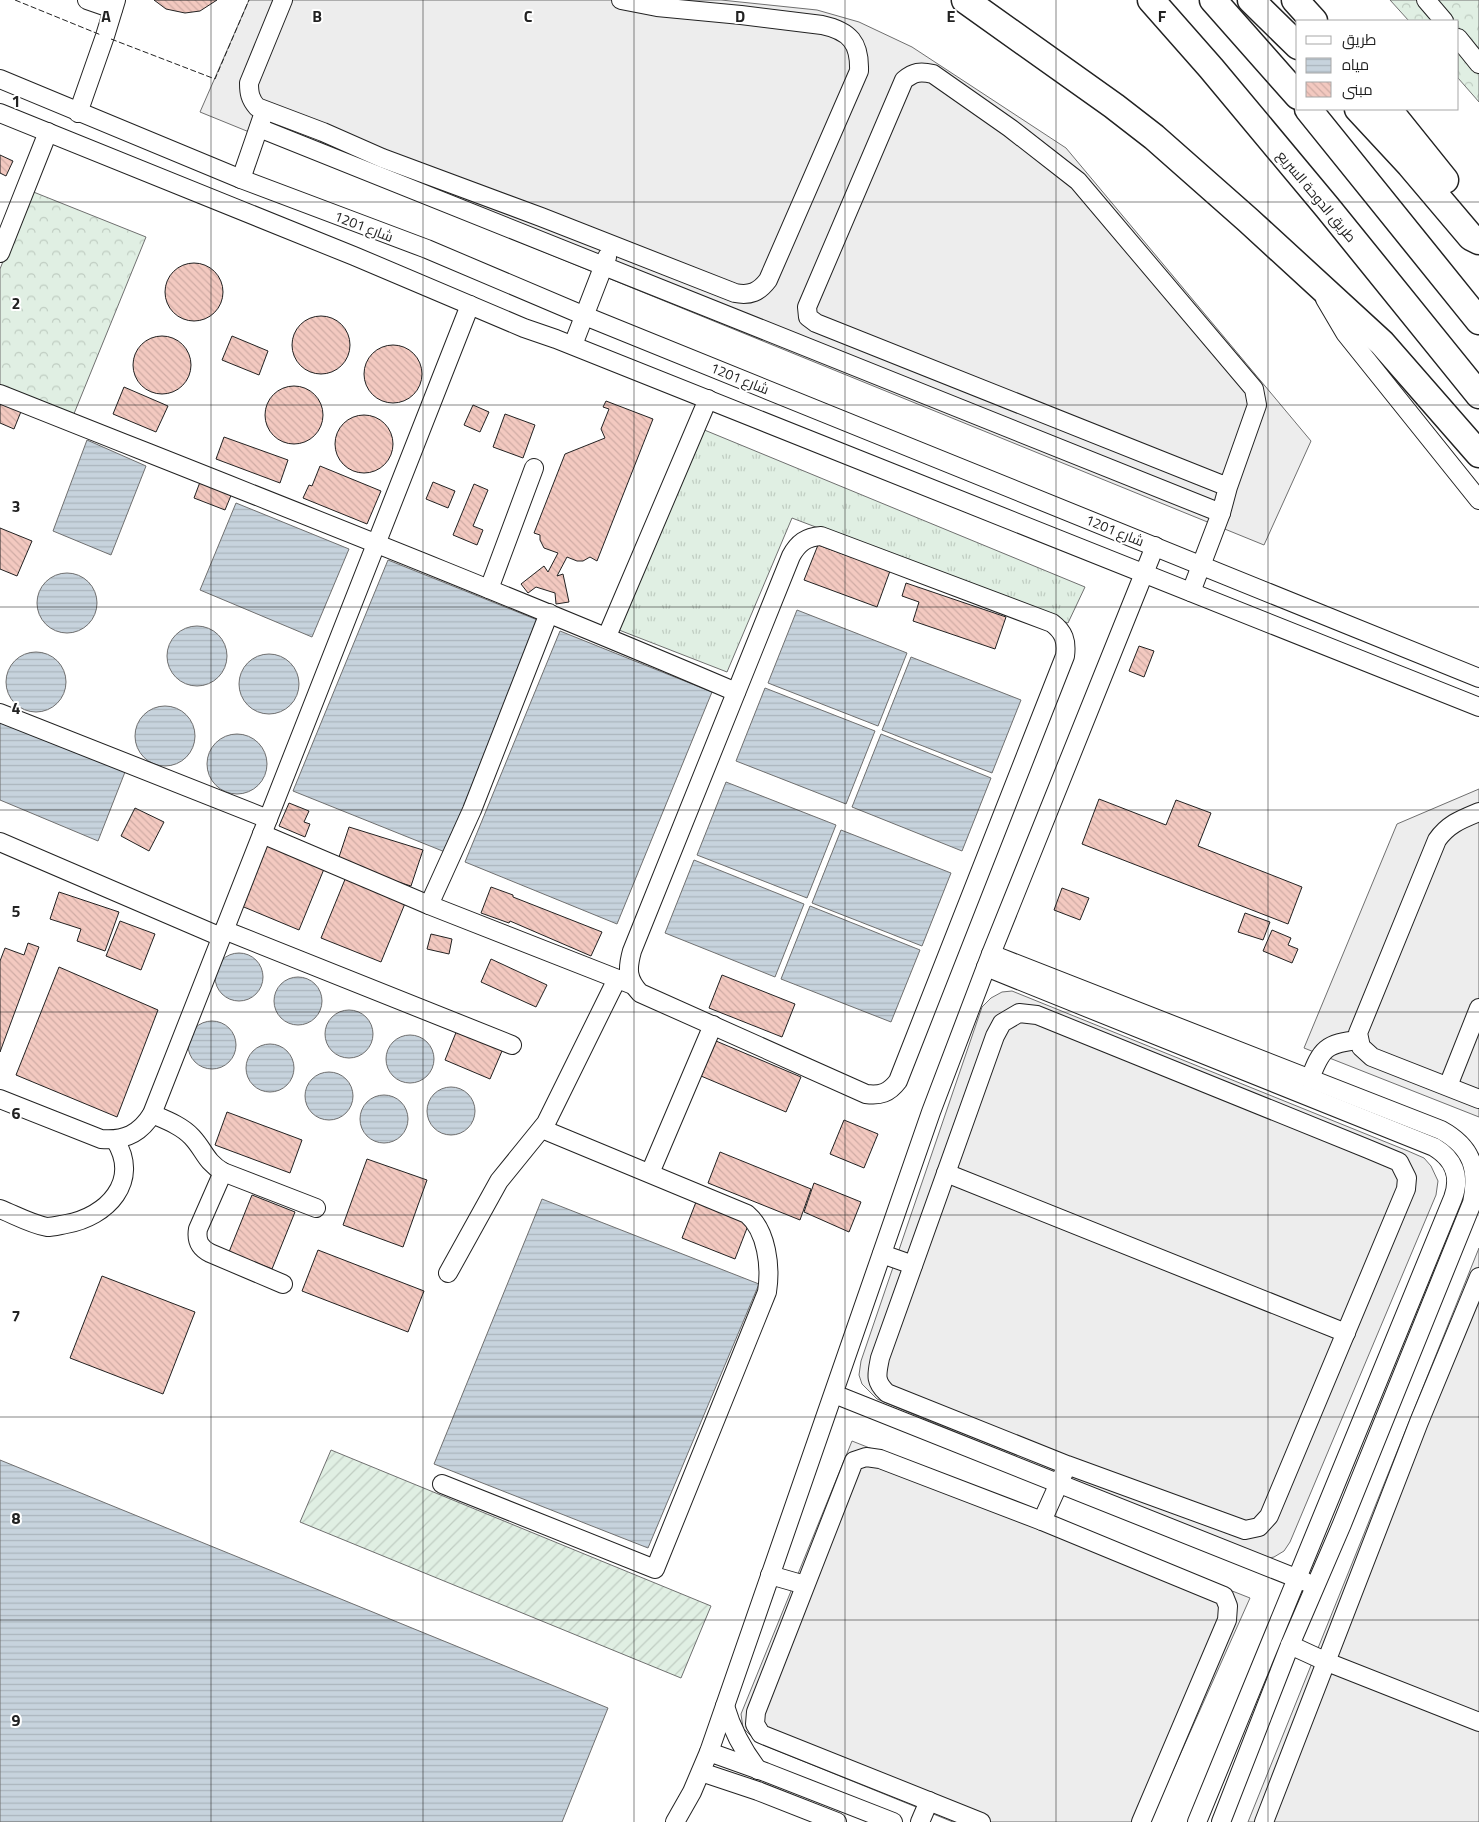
<svg xmlns="http://www.w3.org/2000/svg" width="1479" height="1822" font-family="'Titillium Web',Cairo,sans-serif">
	<style>
		.grass { fill: url(#grass-tufts); stroke: #6f6f6f }
		.forest { fill: url(#forest-crowns); stroke: #6f6f6f }
		.garden { fill: url(#garden-furrows); stroke: #6f6f6f }
		.parking { fill: #ededed; stroke: #6f6f6f }
		.water { fill: url(#water-rules); stroke: #6f6f6f }
		.building { fill: url(#building-back-hatch); stroke: #222 }
		.lines { fill: none; stroke-linecap: round; stroke-linejoin: round }
		.minor-casing { stroke: #222; stroke-width: 20 }
		.highway-casing { stroke: #222; stroke-width: 29 }
		.minor { stroke: #fff; stroke-width: 18 }
		.highway { stroke: #fff; stroke-width: 26 }
		.fence { stroke: #222; stroke-width: 1; stroke-dasharray: 6 2.5; stroke-linecap: butt }
		.grid { fill: none; stroke: #222; stroke-width: 1; stroke-opacity: 0.55 }
		.labels { text-anchor: middle; dominant-baseline: central; stroke-width: 4; stroke-linejoin: round; paint-order: stroke }
		.street-label { font-size: 14px; fill: #222; stroke: #fff }
		.grid-label { font-size: 16px; text-anchor: middle; font-weight: bold; fill: #222; stroke: #fff; stroke-width: 4; stroke-linejoin: round; paint-order: stroke }
	</style>
	<defs>
		<pattern id="grass-tufts" width="24" height="20" patternUnits="userSpaceOnUse" patternTransform="scale(1.25)"><rect width="24" height="20" fill="#e0efe3"/><path d="M3 7l-1-3M5 7V3M7 7l1-3M15 17l-1-3M17 17v-4M19 17l1-3" fill="none" stroke="#c0cdc2"/></pattern>
		<pattern id="forest-crowns" width="20" height="18" patternUnits="userSpaceOnUse" patternTransform="scale(1.25)"><rect width="20" height="18" fill="#e0efe3"/><path d="M2 6a3 3 0 1 1 6 0M12 15a3 3 0 1 1 6 0" fill="none" stroke="#c0cdc2"/></pattern>
		<pattern id="garden-furrows" width="10" height="10" patternUnits="userSpaceOnUse" patternTransform="scale(1.25)"><rect width="10" height="10" fill="#e0efe3"/><path d="M-1 1l2-2M0 10L10 0M9 11l2-2" fill="none" stroke="#c0cdc2"/></pattern>
		<pattern id="water-rules" width="6" height="5" patternUnits="userSpaceOnUse" patternTransform="scale(1.25)"><rect width="6" height="5" fill="#c7d3dd"/><path d="M0 2.5h6" fill="none" stroke="#abb5bd"/></pattern>
		<pattern id="building-back-hatch" width="6" height="6" patternUnits="userSpaceOnUse" patternTransform="scale(1.25)"><rect width="6" height="6" fill="#f3c9c0"/><path d="M-1 5l2 2M0 0l6 6M5-1l2 2" fill="none" stroke="#d0aca5"/></pattern>
	</defs>
	<rect width="100%" height="100%" fill="#fff"/>
	<polygon class="grass" points="702,429 1085,587 1068,623 792,518 727,672 619,630"/>
	<g class="forest">
		<polygon points="1390,0 1479,0 1479,102 1458,78 1458,21 1409,21"/>
		<polygon points="31,191 146,237 71,421 0,392 0,269"/>
	</g>
	<polygon class="garden" points="331,1450 711,1606 681,1678 300,1522"/>
	<g class="parking">
		<polygon points="249,0 721,0 817,10 859,22 912,47 1066,148 1311,441 1264,545 200,112"/>
		<polygon points="1479,789 1479,1117 1304,1048 1397,824"/>
		<polygon points="1012,991 1408,1151 1424,1158 1431,1166 1438,1181 1436,1195 1290,1542 1284,1551 1274,1557 1261,1560 877,1399 862,1384 859,1375 861,1361 982,1007 991,998 1002,992"/>
		<polygon points="1479,1248 1479,1822 1248,1822"/>
		<polygon points="852,1441 1250,1598 1150,1822 953,1822 761,1744 754,1739 743,1728 741,1714"/>
	</g>
	<g class="water">
		<polygon points="87,440 146,466 111,555 53,531"/>
		<polygon points="236,503 349,549 312,637 200,590"/>
		<polygon points="388,560 540,621 445,852 293,791"/>
		<circle cx="67" cy="603" r="30"/>
		<polygon points="797,610 907,653 878,726 768,683"/>
		<circle cx="197" cy="656" r="30"/>
		<polygon points="560,631 712,692 617,924 465,862"/>
		<circle cx="36" cy="682" r="30"/>
		<circle cx="269" cy="684" r="30"/>
		<polygon points="911,657 1021,700 992,773 882,730"/>
		<polygon points="765,688 875,731 846,804 736,761"/>
		<circle cx="165" cy="736" r="30"/>
		<polygon points="0,720 125,772 98,841 0,800"/>
		<circle cx="237" cy="764" r="30"/>
		<polygon points="881,734 991,778 962,851 852,807"/>
		<polygon points="726,782 836,825 807,898 697,855"/>
		<polygon points="841,830 951,873 922,946 812,903"/>
		<polygon points="694,860 804,904 775,977 665,933"/>
		<polygon points="810,906 920,950 891,1022 781,979"/>
		<circle cx="239" cy="977" r="24"/>
		<circle cx="298" cy="1001" r="24"/>
		<circle cx="349" cy="1034" r="24"/>
		<circle cx="212" cy="1045" r="24"/>
		<circle cx="410" cy="1059" r="24"/>
		<circle cx="270" cy="1068" r="24"/>
		<circle cx="329" cy="1096" r="24"/>
		<circle cx="451" cy="1111" r="24"/>
		<circle cx="384" cy="1119" r="24"/>
		<polygon points="542,1199 759,1284 648,1548 434,1464"/>
		<polygon points="0,1460 608,1708 562,1822 0,1822"/>
	</g>
	<g class="building">
		<polygon points="154,0 217,0 200,11 185,13 166,9"/>
		<polygon points="0,155 13,161 6,176 0,173"/>
		<circle cx="194" cy="292" r="29"/>
		<circle cx="321" cy="345" r="29"/>
		<polygon points="232,336 268,351 259,375 222,360"/>
		<circle cx="162" cy="365" r="29"/>
		<circle cx="393" cy="374" r="29"/>
		<circle cx="294" cy="415" r="29"/>
		<polygon points="124,387 168,406 156,432 113,414"/>
		<polygon points="0,401 22,409 14,429 0,423"/>
		<polygon points="606,401 653,419 597,561 590,557 583,561 577,561 567,557 557,576 563,574 569,602 556,604 555,593 536,587 528,593 521,584 544,566 548,572 558,553 544,548 540,540 540,535 534,533 565,454 605,438 601,429 609,409 603,407"/>
		<polygon points="473,405 489,412 480,432 464,425"/>
		<polygon points="505,414 535,425 523,458 493,447"/>
		<circle cx="364" cy="444" r="29"/>
		<polygon points="224,437 288,460 280,483 216,459"/>
		<polygon points="320,466 381,491 367,524 303,498 309,485 312,486"/>
		<polygon points="200,482 232,493 225,510 194,498"/>
		<polygon points="433,482 455,491 448,508 426,499"/>
		<polygon points="474,484 488,490 473,526 483,530 477,545 453,535"/>
		<polygon points="0,528 32,541 17,576 0,569"/>
		<polygon points="818,545 890,571 877,607 804,580"/>
		<polygon points="906,583 1006,617 995,649 913,621 919,602 902,596"/>
		<polygon points="1139,646 1154,651 1144,677 1129,671"/>
		<polygon points="1099,799 1166,825 1176,800 1211,813 1198,846 1302,887 1288,924 1082,844"/>
		<polygon points="289,803 309,811 304,822 310,824 305,837 279,826"/>
		<polygon points="135,808 164,822 149,851 121,836"/>
		<polygon points="349,827 423,850 411,886 337,863"/>
		<polygon points="264,844 324,869 299,930 239,905"/>
		<polygon points="346,877 406,901 381,962 321,938"/>
		<polygon points="491,887 513,895 513,897 602,932 591,956 510,921 509,923 481,913"/>
		<polygon points="1062,888 1089,898 1080,920 1054,910"/>
		<polygon points="59,892 119,912 105,951 77,941 81,929 50,919"/>
		<polygon points="1245,913 1270,922 1263,940 1238,932"/>
		<polygon points="120,921 155,934 141,970 106,956"/>
		<polygon points="1272,930 1291,938 1288,945 1298,949 1292,963 1263,951"/>
		<polygon points="431,934 452,939 449,954 427,949"/>
		<polygon points="28,943 39,947 0,1052 0,961 5,948 24,955"/>
		<polygon points="491,959 547,985 536,1007 481,982"/>
		<polygon points="59,967 158,1010 117,1117 16,1075"/>
		<polygon points="722,975 795,1004 782,1037 709,1008"/>
		<polygon points="459,1025 505,1044 490,1079 445,1060"/>
		<polygon points="716,1041 801,1077 786,1112 701,1076"/>
		<polygon points="227,1112 302,1140 290,1173 215,1145"/>
		<polygon points="844,1120 878,1134 864,1168 830,1154"/>
		<polygon points="720,1152 811,1189 800,1220 708,1183"/>
		<polygon points="367,1159 427,1180 403,1247 343,1225"/>
		<polygon points="814,1183 861,1202 849,1232 804,1212"/>
		<polygon points="252,1195 295,1212 272,1269 229,1252"/>
		<polygon points="696,1202 749,1223 735,1259 682,1238"/>
		<polygon points="318,1250 424,1291 408,1332 302,1291"/>
		<polygon points="102,1276 195,1312 163,1394 70,1358"/>
	</g>
	<g class="lines">
		<defs>
			<g id="minor">
				<polyline points="87,0 113,9"/>
				<path d="M283,0L249,83C249,93 250,99 257,107L323,132L382,158L541,217L735,293C750,296 759,292 768,280L859,71C860,43 850,31 822,25L741,15L657,7L621,0"/>
				<polyline points="1426,0 1444,21"/>
				<polyline points="1458,38 1479,64"/>
				<polyline points="0,79 241,179 427,249 585,316 1479,678"/>
				<polyline points="0,113 354,256 524,328 556,339 1479,707"/>
				<polyline points="78,113 105,36 116,0"/>
				<polyline points="259,128 1221,513"/>
				<polyline points="241,179 262,118"/>
				<polyline points="0,253 48,132"/>
				<polyline points="1325,299 1345,333 1479,500"/>
				<polyline points="573,345 607,257"/>
				<path d="M0,394C246,492 493,588 736,692"/>
				<path d="M821,536L1052,623C1064,632 1067,641 1065,656L898,1081C889,1093 880,1096 866,1094L640,993C627,979 627,969 632,951L791,556C798,543 806,537 821,536Z"/>
				<polyline points="489,589 534,468"/>
				<path d="M1191,592L1221,513L1228,487L1257,405L1254,389L1078,181L1010,128L933,74C920,71 914,72 904,80L807,307L808,317L816,323L1228,487"/>
				<polyline points="607,636 708,399"/>
				<polyline points="0,713 268,819"/>
				<path d="M1479,812C1462,819 1448,824 1437,840L1358,1033L1361,1047L1372,1057L1479,1099"/>
				<polyline points="262,834 429,905 633,985"/>
				<polyline points="0,842 221,937"/>
				<polyline points="429,905 472,810 549,613"/>
				<polyline points="224,930 512,1045"/>
				<path d="M991,954L1441,1130C1472,1147 1479,1169 1472,1203L1342,1524L1290,1645L1221,1822"/>
				<path d="M986,967L1434,1147C1454,1159 1461,1176 1453,1198L1197,1822"/>
				<path d="M1019,1013L1037,1015L1368,1149L1399,1162L1407,1178L1406,1189L1269,1516L1259,1527L1245,1530L1067,1465L887,1393C874,1381 877,1374 880,1358L995,1036L1002,1023Z"/>
				<path d="M1310,1079C1321,1049 1326,1043 1359,1040"/>
				<polyline points="1448,1086 1479,1008"/>
				<path d="M0,1099L101,1139C124,1141 140,1134 152,1114L470,305"/>
				<path d="M152,1114C166,1120 182,1126 192,1137C205,1151 205,1161 223,1172L316,1208"/>
				<path d="M223,1172L198,1229C196,1241 200,1248 210,1253L283,1284"/>
				<polyline points="650,1173 713,1025"/>
				<polyline points="946,1173 1346,1333"/>
				<path d="M0,1209C15,1215 31,1224 47,1227C53,1227 60,1225 66,1224C107,1217 141,1181 115,1140"/>
				<polyline points="882,1254 913,1265"/>
				<polyline points="448,1273 499,1181 546,1123 617,979"/>
				<polyline points="834,1394 1306,1582"/>
				<path d="M442,1484L655,1569L767,1292C771,1267 767,1231 747,1214L542,1129"/>
				<polyline points="1042,1521 1064,1472"/>
				<polyline points="770,1575 805,1585"/>
				<polyline points="1290,1645 1327,1662 1479,1722"/>
				<path d="M725,1706C732,1730 742,1749 758,1770"/>
				<polyline points="709,1752 765,1772 893,1822"/>
				<polyline points="701,1772 758,1791 837,1822"/>
				<polyline points="675,1822 692,1792 709,1752 931,1112 991,954 1155,546"/>
				<polyline points="920,1822 929,1801"/>
				<polyline points="981,1822 761,1734 755,1724 756,1712 854,1461 866,1457 880,1459 1042,1521 1224,1596 1228,1606 1227,1620 1141,1822"/>
				<polyline points="1264,1822 1419,1422 1479,1277"/>
			</g>
			<g id="highway">
				<polyline points="965,0 1114,106 1154,137 1248,220 1382,343 1479,454"/>
				<polyline points="1151,0 1211,68 1327,207 1479,395"/>
				<polyline points="1213,0 1298,96"/>
				<polyline points="1251,0 1298,46"/>
				<polyline points="1295,0 1314,21"/>
				<polyline points="1308,109 1479,321"/>
				<polyline points="1358,109 1410,165 1471,237 1479,241"/>
				<polyline points="1388,109 1445,180"/>
			</g>
		</defs>
		<use href="#minor" class="minor-casing"/>
		<use href="#highway" class="highway-casing"/>
		<use href="#minor" class="minor"/>
		<use href="#highway" class="highway"/>
		<g class="fence">
			<polyline points="15,0 101,35"/>
			<polyline points="111,39 215,79 249,0"/>
		</g>
	</g>
	<path class="grid" d="M211,0V1822M423,0V1822M634,0V1822M845,0V1822M1056,0V1822M1268,0V1822M0,202H1479M0,405H1479M0,607H1479M0,810H1479M0,1012H1479M0,1215H1479M0,1417H1479M0,1620H1479"/>
	<g class="labels">
		<g class="street-label">
			<text transform="translate(1317 196) rotate(50)">طريق الدوحة السريع</text>
			<text transform="translate(364 226) rotate(21)">شارع 1201</text>
			<text transform="translate(740 378) rotate(22)">شارع 1201</text>
			<text transform="translate(1115 530) rotate(22)">شارع 1201</text>
		</g>
	</g>
	<g class="grid-label">
		<text x="106" y="22">A</text>
		<text x="317" y="22">B</text>
		<text x="528" y="22">C</text>
		<text x="740" y="22">D</text>
		<text x="951" y="22">E</text>
		<text x="1162" y="22">F</text>
		<text x="16" y="107">1</text>
		<text x="16" y="309">2</text>
		<text x="16" y="512">3</text>
		<text x="16" y="714">4</text>
		<text x="16" y="917">5</text>
		<text x="16" y="1119">6</text>
		<text x="16" y="1322">7</text>
		<text x="16" y="1524">8</text>
		<text x="16" y="1726">9</text>
	</g>
	<rect x="1296" y="20" width="162" height="90" fill="#ffffff" stroke="#a7a7a7"/>
	<rect x="1306" y="36" width="25" height="8" fill="#ffffff" stroke="#a7a7a7"/>
	<text x="1342" y="45" font-size="15" fill="#222222">طريق</text>
	<rect x="1306" y="58" width="25" height="15" fill="url(#water-rules)" stroke="#a7a7a7"/>
	<text x="1342" y="70" font-size="15" fill="#222222">مياه</text>
	<rect x="1306" y="82" width="25" height="15" fill="url(#building-back-hatch)" stroke="#a7a7a7"/>
	<text x="1342" y="95" font-size="15" fill="#222222">مبنى</text>
</svg>
